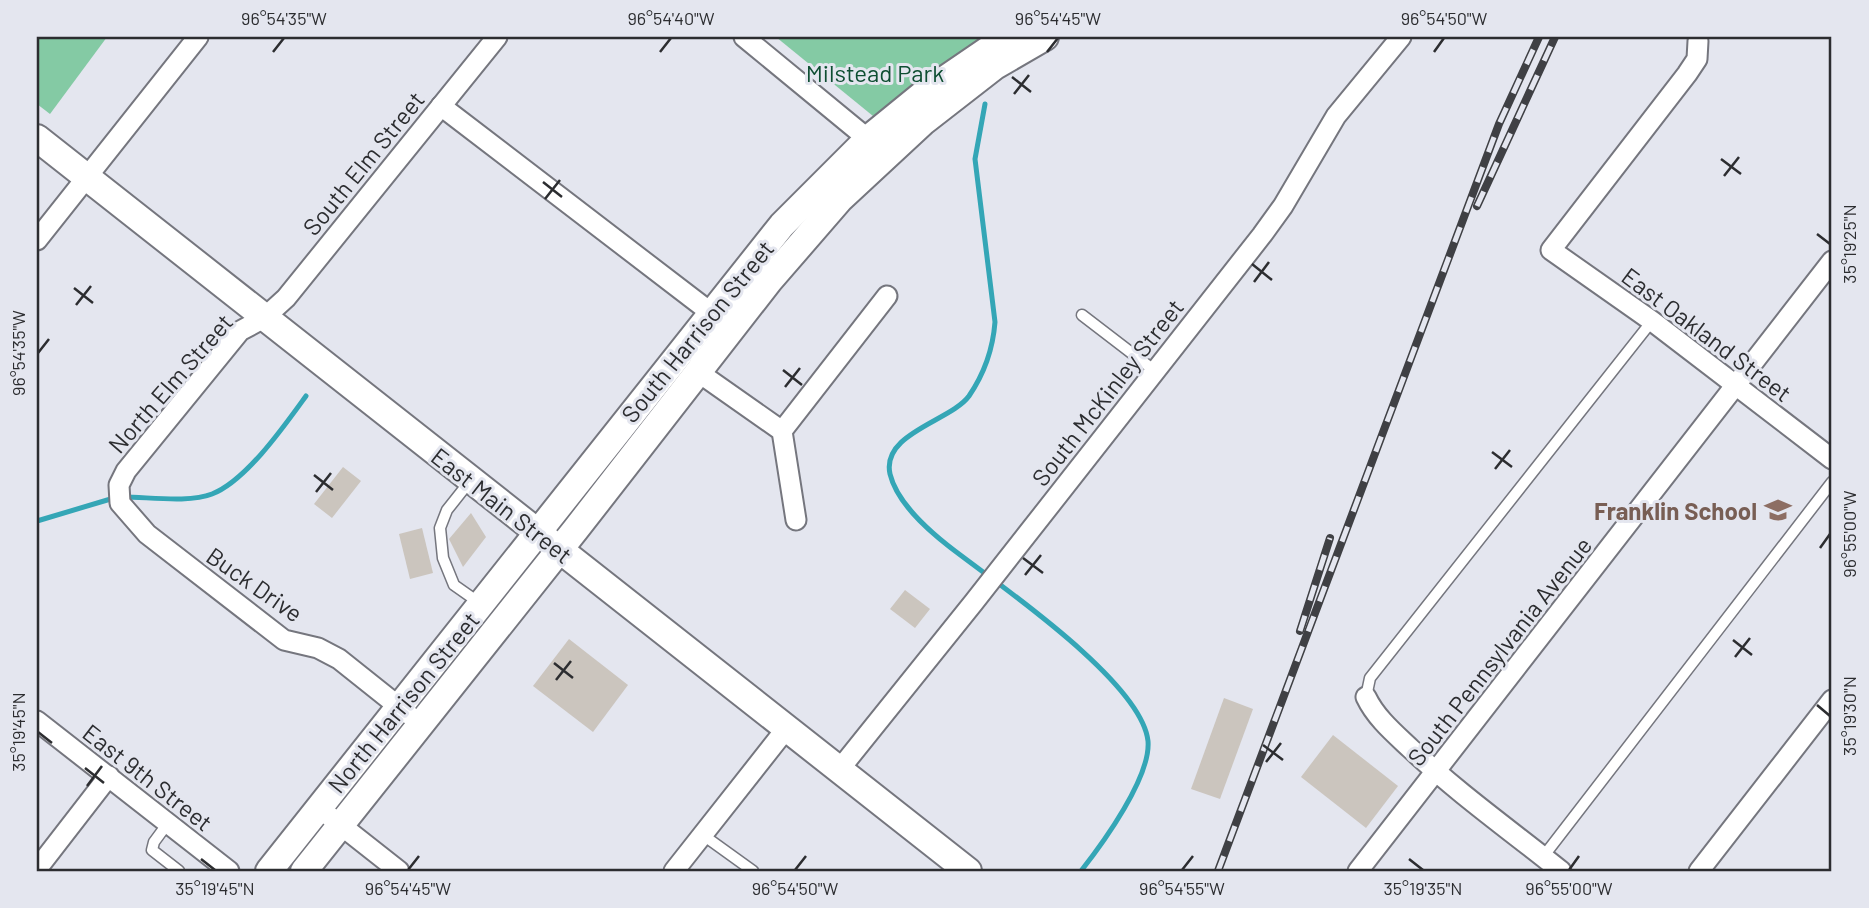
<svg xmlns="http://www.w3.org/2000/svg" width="1869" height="908" font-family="Barlow,sans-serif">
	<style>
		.green { fill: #84caa4 }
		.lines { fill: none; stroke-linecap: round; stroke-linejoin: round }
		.stream { stroke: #34a6b6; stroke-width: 5 }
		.building { fill: #cbc5be }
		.lane-casing { stroke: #75767e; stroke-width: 13 }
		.street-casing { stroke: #75767e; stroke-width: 23 }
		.secondary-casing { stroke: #75767e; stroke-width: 30 }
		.lane { stroke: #fff; stroke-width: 10 }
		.street { stroke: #fff; stroke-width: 19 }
		.secondary { stroke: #fff; stroke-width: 26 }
		.rail-casing { stroke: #3f4044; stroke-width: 8 }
		.rail { stroke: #e4e6ef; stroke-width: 5; stroke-dasharray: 16; stroke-linecap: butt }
		.ticks { fill: none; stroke: #2c2d30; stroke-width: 2.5 }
		.labels { text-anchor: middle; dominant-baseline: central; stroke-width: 6; stroke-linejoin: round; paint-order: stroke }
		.park-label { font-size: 24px; fill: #0e4e32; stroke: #e4e6ef }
		.street-label { font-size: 24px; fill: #2c2d30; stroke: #e4e6ef }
		.education-label { font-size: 24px; font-weight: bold; fill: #785e54; stroke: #e4e6ef; text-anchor: end }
		.neatline { fill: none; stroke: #2c2d30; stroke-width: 2.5 }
		.ticks-label { font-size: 18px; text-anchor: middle; fill: #2c2d30 }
	</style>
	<rect width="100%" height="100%" fill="#e4e6ef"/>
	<g class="green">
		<polygon points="37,37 107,37 50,114 37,104"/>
		<polygon points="776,37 984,37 873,116"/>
	</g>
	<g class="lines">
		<g class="stream">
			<path d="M985,104L975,159L995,322C993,348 984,374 969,396C951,421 881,433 890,474C898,507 937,538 963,557C1008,591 1142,684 1148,741C1151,777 1103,843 1081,871"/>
			<path d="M124,497C148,497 190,503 212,494C246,481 285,425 306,396"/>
			<polyline points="37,521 114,498"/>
		</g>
	</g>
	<g class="building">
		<polygon points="343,467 361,481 332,518 314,504"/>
		<polygon points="471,513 486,537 463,567 449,539"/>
		<polygon points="422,528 433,573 410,579 399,534"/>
		<polygon points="905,590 930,609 915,628 890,609"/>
		<polygon points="569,639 628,685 593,732 533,686"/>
		<polygon points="1224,698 1253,709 1220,799 1191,789"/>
		<polygon points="1333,735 1398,786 1366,828 1301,777"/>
	</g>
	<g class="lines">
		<defs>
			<g id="lane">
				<polyline points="1082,315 1155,371"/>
				<polyline points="470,481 447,510 440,528 443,558 454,585 481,604"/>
				<polyline points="1366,697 1370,678 1652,321"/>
				<polyline points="168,823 154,842 152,850 179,871"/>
				<polyline points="703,835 753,871"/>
				<polyline points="1543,857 1832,482"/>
			</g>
			<g id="street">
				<polyline points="744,37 868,139 876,150"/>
				<polyline points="1698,41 1697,59 1687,74 1551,250 1652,321 1832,459"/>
				<polyline points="441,106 710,312 708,326"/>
				<polyline points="37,240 198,37"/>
				<polyline points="701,359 698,372 782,431 796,520"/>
				<polyline points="782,431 887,296"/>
				<path d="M1366,697C1376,718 1394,733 1411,749C1458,793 1511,831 1561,871"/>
				<polyline points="408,714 339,659 318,648 284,640 147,534 120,503 119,485 126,471 240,331 264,318 286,298 497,37"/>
				<polyline points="37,721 229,871"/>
				<polyline points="839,770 974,602 1262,235 1283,206 1336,116 1401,37"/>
				<polyline points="319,808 399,871"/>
				<polyline points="37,869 109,776"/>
				<polyline points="674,871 786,729"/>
				<polyline points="1358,871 1832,261"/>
				<polyline points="1699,871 1832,700"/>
			</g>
			<g id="secondary">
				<polyline points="37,138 968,871"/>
				<polyline points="269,871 782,225 868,139 922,95 1007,37"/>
				<polyline points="304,871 576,529 769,281 840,199 923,122 995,66 1045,37"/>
			</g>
		</defs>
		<use href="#lane" class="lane-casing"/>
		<use href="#street" class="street-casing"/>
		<use href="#secondary" class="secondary-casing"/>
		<use href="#lane" class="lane"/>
		<use href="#street" class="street"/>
		<use href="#secondary" class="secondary"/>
		<defs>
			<g id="rail">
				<polyline points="1477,206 1555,37"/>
				<polyline points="1300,631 1330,538"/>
				<polyline points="1218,871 1499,124 1539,37"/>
			</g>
		</defs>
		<use href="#rail" class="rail-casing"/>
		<use href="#rail" class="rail"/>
	</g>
	<path class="ticks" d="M273,52L284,38M660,52L671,38M1047,52L1058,38M1434,52L1444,38M1012,77L1031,92M1014,94L1029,75M1721,159L1741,174M1724,176L1739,157M543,182L562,197M545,199L560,180M1817,234L1830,244M1252,264L1272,280M1254,282L1269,262M74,288L93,303M76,305L91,286M38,353L49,339M783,370L802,385M785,387L800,368M1492,452L1512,467M1495,469L1510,450M314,475L333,490M316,492L331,473M1820,548L1830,534M1023,558L1043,573M1025,575L1041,555M1733,640L1752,655M1735,657L1750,638M554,663L573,678M556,680L571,661M1817,705L1830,716M38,732L52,743M1263,745L1283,760M1266,762L1281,743M85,768L104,783M87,786L102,766M201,859L215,870M1409,859L1423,870M408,870L419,856M795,870L806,856M1182,870L1193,856M1569,870L1579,856"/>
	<defs>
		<symbol id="school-bare" viewBox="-9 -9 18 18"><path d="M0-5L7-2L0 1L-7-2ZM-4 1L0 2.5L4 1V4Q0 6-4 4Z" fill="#8d6e63" stroke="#e4e6ef" stroke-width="2.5" paint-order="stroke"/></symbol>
	</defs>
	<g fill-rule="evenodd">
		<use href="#school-bare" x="1759" y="491" width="38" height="38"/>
	</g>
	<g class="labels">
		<g class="park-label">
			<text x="875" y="72">Milstead Park</text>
		</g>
		<g class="street-label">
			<text transform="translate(363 163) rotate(-51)">South Elm Street</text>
			<text transform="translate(697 331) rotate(-51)">South Harrison Street</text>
			<text transform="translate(1707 334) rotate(37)">East Oakland Street</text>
			<text transform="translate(170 383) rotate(-49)">North Elm Street</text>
			<text transform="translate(1107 392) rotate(-52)">South McKinley Street</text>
			<text transform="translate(502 505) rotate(38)">East Main Street</text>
			<text transform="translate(255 584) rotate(35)">Buck Drive</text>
			<text transform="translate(1499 651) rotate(-52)">South Pennsylvania Avenue</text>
			<text transform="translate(403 702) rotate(-51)">North Harrison Street</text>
			<text transform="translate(148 777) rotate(38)">East 9th Street</text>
		</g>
		<g class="education-label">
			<text x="1757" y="510">Franklin School</text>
		</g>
	</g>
	<rect width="1869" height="908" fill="none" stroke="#e4e6ef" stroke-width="77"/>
	<rect x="38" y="38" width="1792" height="832" class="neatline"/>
	<g class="ticks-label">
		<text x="284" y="25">96°54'35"W</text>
		<text x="671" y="25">96°54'40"W</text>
		<text x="1058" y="25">96°54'45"W</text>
		<text x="1444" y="25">96°54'50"W</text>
		<text transform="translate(1850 244) rotate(-90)" y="6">35°19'25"N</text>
		<text transform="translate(19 353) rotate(-90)" y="6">96°54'35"W</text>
		<text transform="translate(1850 534) rotate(-90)" y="6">96°55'00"W</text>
		<text transform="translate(1850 716) rotate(-90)" y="6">35°19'30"N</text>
		<text transform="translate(19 732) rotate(-90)" y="6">35°19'45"N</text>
		<text x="215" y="895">35°19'45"N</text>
		<text x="408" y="895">96°54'45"W</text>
		<text x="795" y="895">96°54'50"W</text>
		<text x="1182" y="895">96°54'55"W</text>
		<text x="1423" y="895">35°19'35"N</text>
		<text x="1569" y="895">96°55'00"W</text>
	</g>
</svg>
